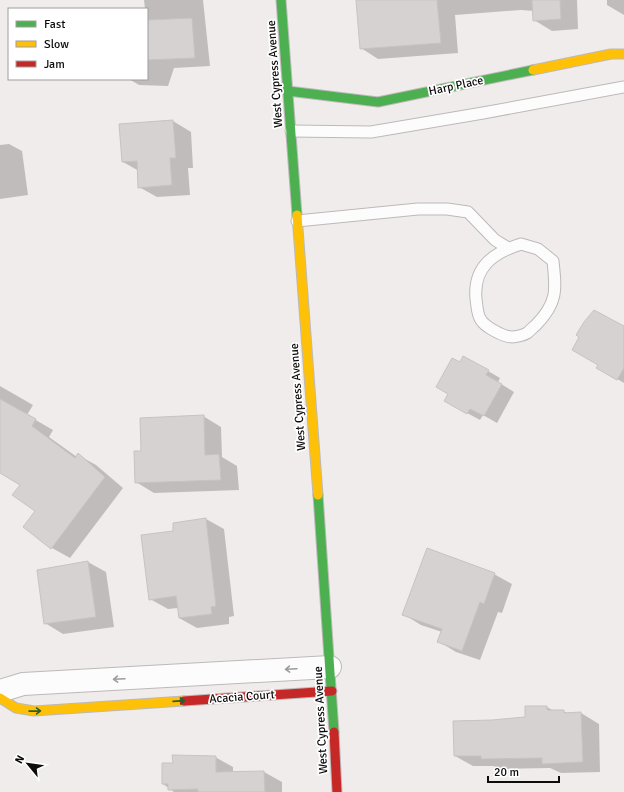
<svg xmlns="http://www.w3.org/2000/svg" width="624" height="792" font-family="Signika,sans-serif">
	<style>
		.shadow { fill: #0003 }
		.building { fill: #d6d2d2; stroke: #c7c2c3 }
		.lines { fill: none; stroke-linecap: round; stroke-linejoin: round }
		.lane-casing { stroke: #bdb9b9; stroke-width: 13 }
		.street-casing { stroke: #bdb9b9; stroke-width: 24 }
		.fast-casing { stroke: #bdb9b9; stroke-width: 11 }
		.slow-casing { stroke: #bdb9b9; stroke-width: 11 }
		.jam-casing { stroke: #bdb9b9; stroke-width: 11 }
		.lane { stroke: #fdfcfc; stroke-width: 11 }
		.street { stroke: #fdfcfc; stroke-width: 22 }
		.fast { stroke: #4caf50; stroke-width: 9 }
		.slow { stroke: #ffc107; stroke-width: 9 }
		.jam { stroke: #c62828; stroke-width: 9 }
		.oneway { stroke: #9d9c9c }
		.oneway2 { stroke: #2d5d2e }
		.labels { text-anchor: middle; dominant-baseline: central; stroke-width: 3.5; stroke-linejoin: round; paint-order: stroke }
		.street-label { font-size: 12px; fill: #0e0b0b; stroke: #fff }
	</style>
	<rect width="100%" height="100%" fill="#f1ecec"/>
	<g class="shadow">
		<polygon points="144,0 203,0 210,66 174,68 168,86 139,85 129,79 147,79 147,9 145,9"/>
		<polygon points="357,0 577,0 578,29 552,31 534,20 534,11 521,10 455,15 458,53 378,59 361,48"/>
		<polygon points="607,0 624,0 624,15 607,5"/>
		<polygon points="173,121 191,132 193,168 188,168 190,195 157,197 139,187 139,171 123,162 120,125"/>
		<polygon points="9,144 22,151 28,195 0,199 0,145"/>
		<polygon points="624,327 624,383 597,367 599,364 580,337"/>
		<polygon points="460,363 488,371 500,378 498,382 514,392 497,423 483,415 480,420 445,401"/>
		<polygon points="0,386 33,405 27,415 53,430 49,437 77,457 78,455 96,465 123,488 70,558 52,548 36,511 21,485 0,472"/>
		<polygon points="203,416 221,427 222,457 237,466 239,490 154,493 136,482 142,452"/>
		<polygon points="206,519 224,529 234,616 229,617 229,624 197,628 179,618 178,608 168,609 150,599"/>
		<polygon points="88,562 106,572 114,627 63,634 45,623"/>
		<polygon points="494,574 512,584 502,613 498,612 480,660 456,652 438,641 442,632 421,625 403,614"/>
		<polygon points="547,707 554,711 563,711 569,714 581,713 599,724 600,772 561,773 550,768 500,769 494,766 473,766 455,756 492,721 526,718"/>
		<polygon points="215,757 233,767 233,772 264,772 282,782 282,792 174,792 163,784 174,764"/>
	</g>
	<g class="building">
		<polygon points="356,0 437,0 441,43 360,49"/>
		<polygon points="532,0 560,0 561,19 533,21"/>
		<polygon points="192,18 195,58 147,60 147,20"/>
		<polygon points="173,120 176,158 170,158 172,185 138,188 137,161 122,162 119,124"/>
		<polygon points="594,310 624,326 624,368 617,380 596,368 598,365 572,350 579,337 576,335 584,322"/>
		<polygon points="463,356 489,370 486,375 502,384 484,416 470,409 467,414 444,401 448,394 436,387 452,358 460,362"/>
		<polygon points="0,399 36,419 32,426 75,458 78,453 105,477 51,549 23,527 35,511 12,495 20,485 0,473"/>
		<polygon points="204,415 205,455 219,454 221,480 135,483 134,451 141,451 140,418"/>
		<polygon points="206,518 216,606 211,607 212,614 179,618 176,596 149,600 141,535 173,531 173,523"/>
		<polygon points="427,548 495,573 484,604 480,602 462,651 437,642 442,629 402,615"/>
		<polygon points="88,561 96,617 44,624 37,570"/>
		<polygon points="525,706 547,706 547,710 564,710 564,713 581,712 583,762 542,764 542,758 481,759 481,756 454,756 453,721 492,720 525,717"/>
		<polygon points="172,755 216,756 216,772 264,771 265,792 198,792 198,789 168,790 168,784 162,784 162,763 173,763"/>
	</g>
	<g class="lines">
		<defs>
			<g id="lane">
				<polyline points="291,131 371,132 483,113 624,87"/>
				<polyline points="297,221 418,209 447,209 468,212 495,240 508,248"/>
				<path d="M521,244L538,249L553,261C556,290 558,302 536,325C533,327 530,331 527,333C524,335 516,337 512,337C504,337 485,327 481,320C477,315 477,305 476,299C473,267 493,253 521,244Z"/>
			</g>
			<polyline id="street" points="0,691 23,684 330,667"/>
			<g id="fast">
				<polyline points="281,0 297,215"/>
				<polyline points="288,91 378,102 533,70"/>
				<polyline points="318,495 334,732"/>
			</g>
			<g id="slow">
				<polyline points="533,70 611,54 624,54"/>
				<polyline points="297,215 318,495"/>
				<polyline points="0,698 16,708 34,711 184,701"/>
			</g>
			<g id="jam">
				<polyline points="184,701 332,691"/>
				<polyline points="334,732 337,792"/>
			</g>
		</defs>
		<use href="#lane" class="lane-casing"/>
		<use href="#street" class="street-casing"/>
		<use href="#fast" class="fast-casing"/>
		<use href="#slow" class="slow-casing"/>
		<use href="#jam" class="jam-casing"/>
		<use href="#lane" class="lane"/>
		<use href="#street" class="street"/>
		<use href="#fast" class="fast"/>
		<use href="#slow" class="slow"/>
		<use href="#jam" class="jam"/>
	</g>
	<defs><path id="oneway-shaft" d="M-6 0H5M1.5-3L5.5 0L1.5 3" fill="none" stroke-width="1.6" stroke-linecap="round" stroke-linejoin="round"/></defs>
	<g class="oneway">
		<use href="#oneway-shaft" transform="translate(291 669) rotate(177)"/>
		<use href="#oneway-shaft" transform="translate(119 679) rotate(177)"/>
	</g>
	<g class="oneway2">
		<use href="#oneway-shaft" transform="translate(179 701) rotate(-4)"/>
		<use href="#oneway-shaft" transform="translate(35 711) rotate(-1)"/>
	</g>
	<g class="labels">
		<g class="street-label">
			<text transform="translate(275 74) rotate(-94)">West Cypress Avenue</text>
			<text transform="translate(456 86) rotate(-12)">Harp Place</text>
			<text transform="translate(298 397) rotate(-94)">West Cypress Avenue</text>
			<text transform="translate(242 697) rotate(-4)">Acacia Court</text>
			<text transform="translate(321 720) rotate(-93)">West Cypress Avenue</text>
		</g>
	</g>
	<rect x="8" y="8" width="140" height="72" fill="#ffffff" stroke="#9f9d9d"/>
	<rect x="16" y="21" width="20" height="6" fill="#4caf50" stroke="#9f9d9d"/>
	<text x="44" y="28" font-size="12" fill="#0e0b0b">Fast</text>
	<rect x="16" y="41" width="20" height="6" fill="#ffc107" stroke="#9f9d9d"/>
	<text x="44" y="48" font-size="12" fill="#0e0b0b">Slow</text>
	<rect x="16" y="61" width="20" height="6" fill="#c62828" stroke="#9f9d9d"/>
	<text x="44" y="68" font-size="12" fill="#0e0b0b">Jam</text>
	<g transform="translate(28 764) rotate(299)" stroke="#ffffff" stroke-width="3" paint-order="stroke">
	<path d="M0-3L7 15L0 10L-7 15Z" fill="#0e0b0b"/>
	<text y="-6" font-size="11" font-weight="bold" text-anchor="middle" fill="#0e0b0b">N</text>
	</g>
	<path d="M488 776v6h71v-6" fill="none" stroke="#0e0b0b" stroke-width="2"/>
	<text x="494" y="776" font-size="12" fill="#0e0b0b" stroke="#ffffff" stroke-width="3" paint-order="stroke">20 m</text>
</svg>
